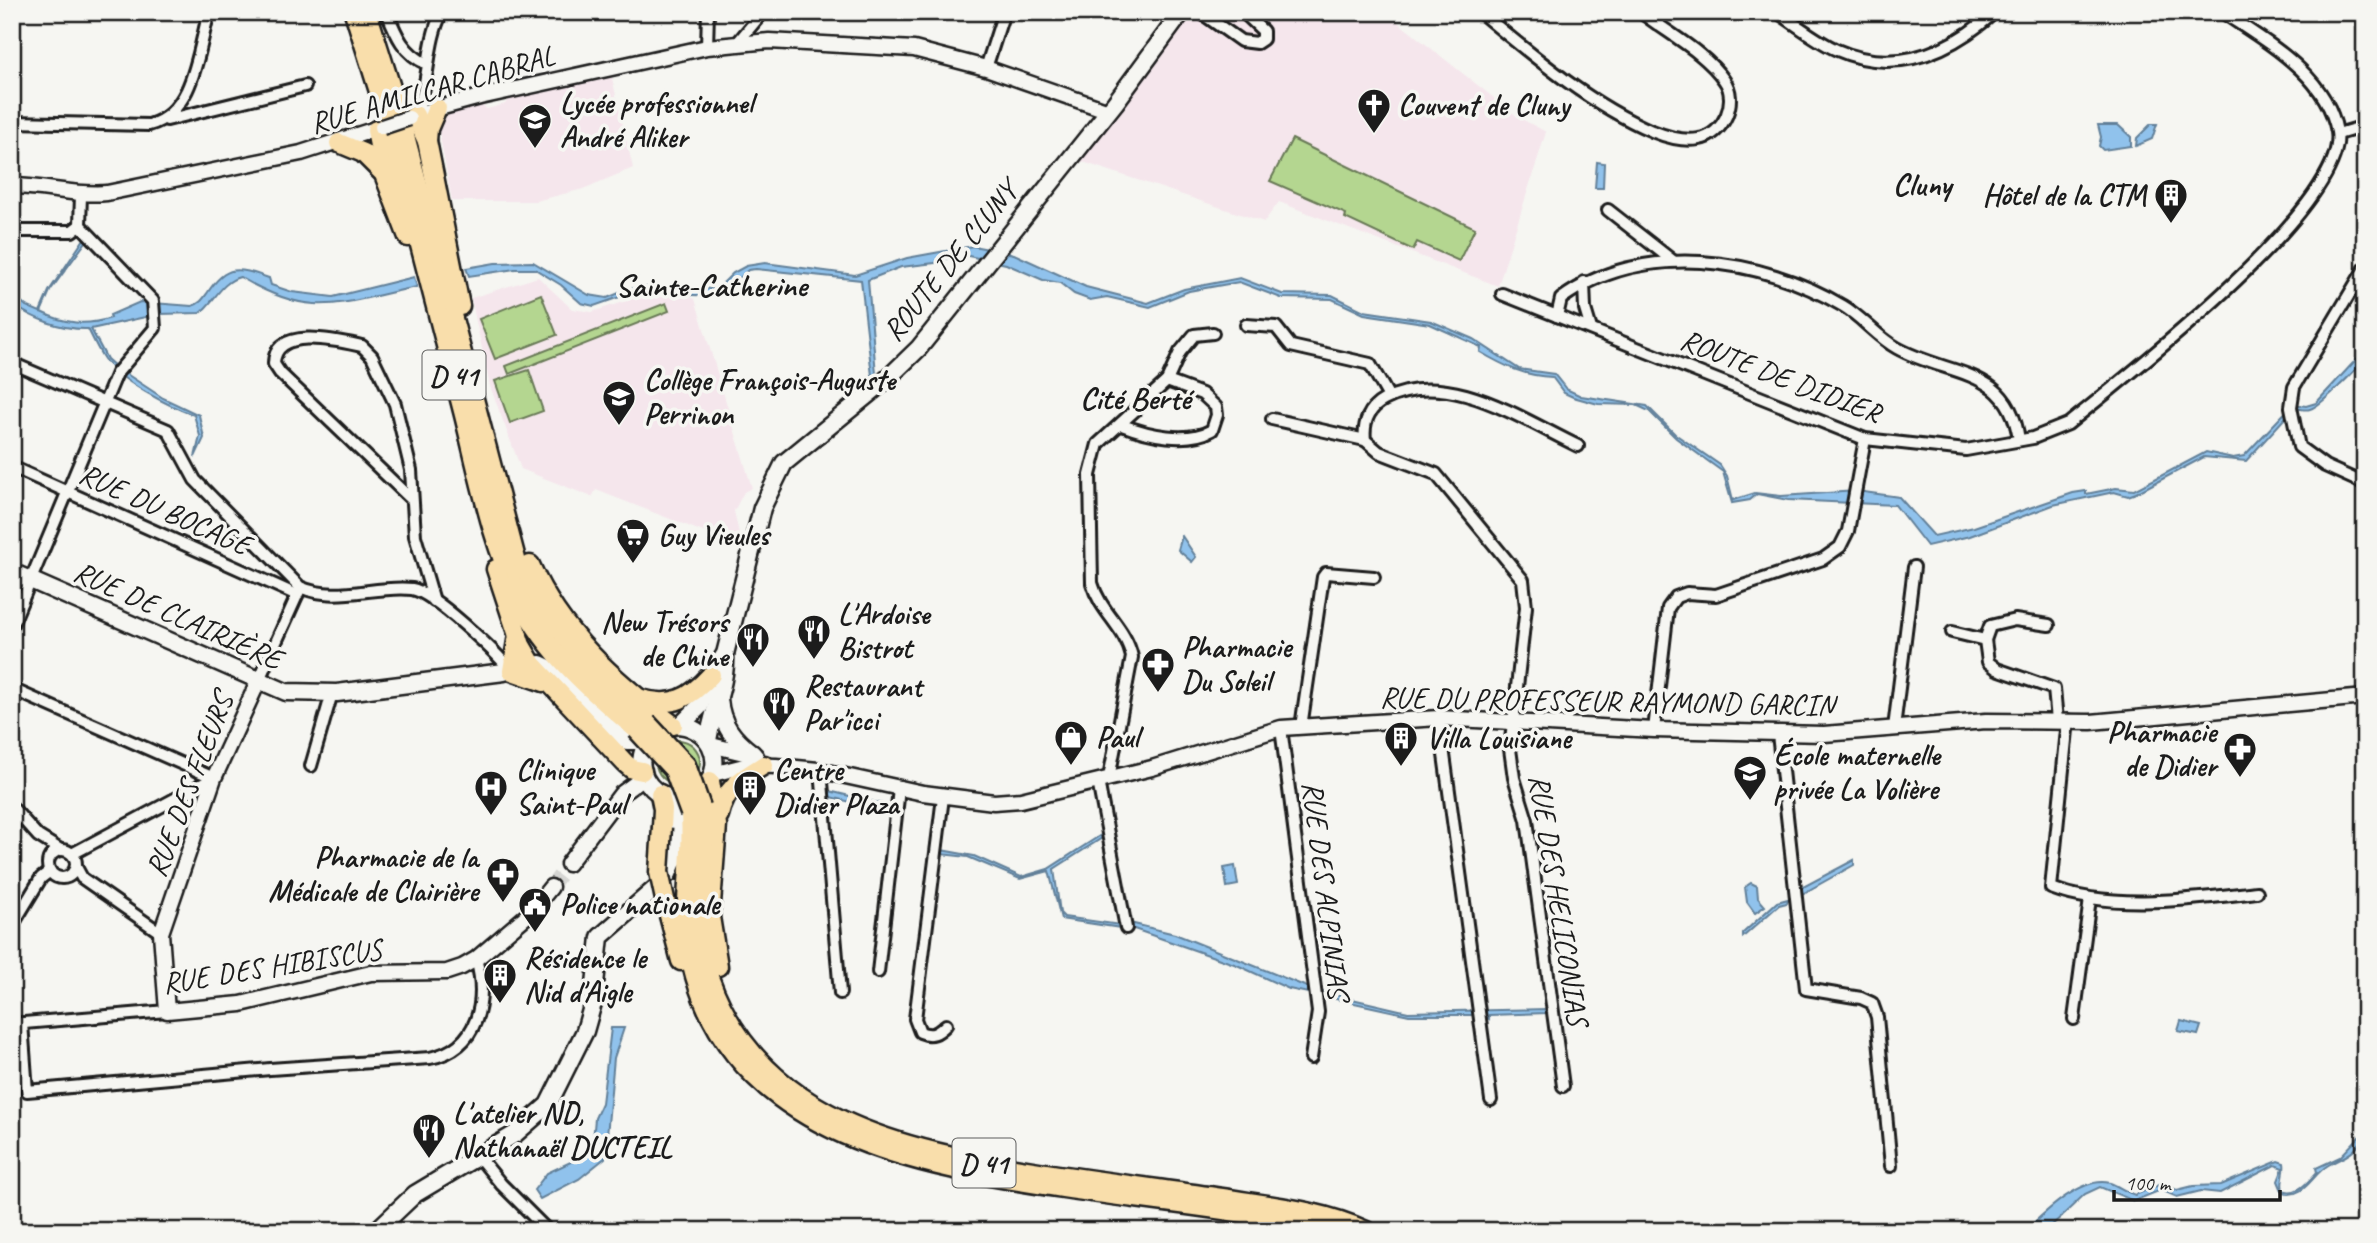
<svg xmlns="http://www.w3.org/2000/svg" width="2377" height="1243" font-family="Caveat,sans-serif">
	<style>
		.built { fill: #f5e6ec }
		.green { fill: #b4d690; stroke: #687956; stroke-width: 2 }
		.water { fill: #90c2ec; stroke: #628099; stroke-width: 2 }
		.lines { fill: none; stroke-linecap: round; stroke-linejoin: round }
		.tertiary-tunnel { stroke: #d5d5d2; stroke-width: 14; stroke-dasharray: 14 7; stroke-linecap: butt }
		.minor-casing { stroke: #1c1c1c; stroke-width: 16 }
		.tertiary-casing { stroke: #1c1c1c; stroke-width: 19 }
		.secondary-casing { stroke: #1c1c1c; stroke-width: 21 }
		.trunk-casing { stroke: #1c1c1c; stroke-width: 23 }
		.minor { stroke: #f6f6f2; stroke-width: 10 }
		.tertiary { stroke: #f6f6f2; stroke-width: 14 }
		.secondary { stroke: #f6f6f2; stroke-width: 16 }
		.trunk { stroke: #f9deab; stroke-width: 18 }
		.tertiary-bridge-casing { stroke: #1c1c1c; stroke-width: 19; stroke-linecap: butt }
		.trunk-bridge-casing { stroke: #1c1c1c; stroke-width: 23; stroke-linecap: butt }
		.tertiary-bridge { stroke: #f6f6f2; stroke-width: 14 }
		.trunk-bridge { stroke: #f9deab; stroke-width: 18 }
		.labels { text-anchor: middle; dominant-baseline: central; stroke-width: 7; stroke-linejoin: round; paint-order: stroke }
		.shield { fill: #f6f6f2; stroke: #5d5d5c; stroke-width: 2 }
		.shield-label { font-size: 28px; font-weight: bold; fill: #1c1c1c }
		.street-label { font-size: 30px; fill: #1c1c1c; stroke: #f6f6f2 }
		.poi-label { font-size: 30px; font-weight: bold; fill: #1c1c1c; stroke: #f6f6f2; text-anchor: start }
		.neighbourhood-label { font-size: 32px; font-weight: bold; fill: #1c1c1c; stroke: #f6f6f2 }
	</style>
	<rect width="100%" height="100%" fill="#f6f6f2"/>
	<filter id="ink" filterUnits="userSpaceOnUse"><feTurbulence type="fractalNoise" baseFrequency=".0143" numOctaves="2"/><feDisplacementMap in="SourceGraphic" scale="14" xChannelSelector="R" yChannelSelector="G"/><feConvolveMatrix kernelMatrix="1 2 1 2 8 2 1 2 1" color-interpolation-filters="sRGB"/></filter>
	<g filter="url(#ink)">
		<g class="built">
			<polygon points="1190,12 1260,12 1268,17 1273,12 1385,12 1518,117 1546,132 1498,286 1279,202 1264,222 1080,161"/>
			<polygon points="611,74 633,168 583,189 536,201 452,201 439,131 448,112 481,105 487,109 505,104 510,96"/>
			<polygon points="538,277 572,309 592,312 635,298 665,297 664,291 673,289 695,299 752,488 744,492 734,511 742,547 596,490 592,497 521,469 490,386 471,298"/>
		</g>
		<g class="green">
			<polygon points="1292,139 1475,228 1459,261 1417,242 1413,250 1345,218 1346,214 1270,181"/>
			<polygon points="541,294 557,335 495,359 479,319"/>
			<polygon points="666,303 669,311 509,374 506,366"/>
			<polygon points="529,370 543,411 510,423 495,381"/>
			<circle cx="678" cy="762" r="22"/>
		</g>
		<g class="water">
			<polygon points="2151,124 2157,124 2152,139 2136,146 2137,138"/>
			<polygon points="2098,125 2118,125 2131,137 2131,146 2103,150 2099,146 2101,137"/>
			<polygon points="1597,162 1604,163 1603,188 1595,188"/>
			<path d="M86,236L88,239L50,291L41,312C65,324 86,326 111,318L110,315L140,302L192,306C201,303 203,299 208,292C227,263 239,268 269,278L271,285L292,292L333,297L414,277L417,287C340,302 314,321 240,277C221,282 215,301 200,313L159,314L91,329L107,359L116,367L163,398L199,415L204,438L195,457L200,436L194,415C168,406 120,381 104,359C98,350 93,339 88,329C62,330 33,319 12,304V293L26,306L40,312L49,291Z"/>
			<path d="M973,246L1014,254L1086,287L1148,303L1184,289L1240,278L1282,294L1332,295L1364,311L1431,321L1473,339L1519,369L1554,374L1566,389L1581,396L1647,406L1675,434L1720,465L1727,476L1733,500L1755,493L1781,496L1857,491L1899,497L1934,536L1974,527L2073,493L2086,491V494L2116,488L2134,490L2206,452L2233,458L2244,456L2293,404L2306,406L2316,403L2365,350V359C2356,370 2321,406 2310,409C2305,411 2300,408 2294,408L2246,461L2204,457L2136,493L2128,496L2114,492L2053,505L1970,536L1927,546L1895,505L1788,500L1757,494L1750,500L1732,503L1723,472L1676,438L1649,411L1636,405L1598,404L1573,397L1564,393L1552,377C1524,376 1504,366 1480,352L1481,347L1430,324L1364,314L1332,299L1281,298L1239,282L1189,291L1150,307L1107,297L1090,300L1074,294L1060,283L1043,280L1006,264L959,254L935,263L901,267L868,280L876,374L872,376L861,280L756,269L748,270L722,296L631,293L594,306L581,303L561,285L535,269H515L469,276L466,268L495,263L533,262L589,295L607,298L629,289L647,287L717,289L733,273L746,266L765,263L855,275L907,258Z"/>
			<polygon points="1182,536 1196,557 1192,562 1178,550"/>
			<polygon points="825,790 887,805 887,811 826,796"/>
			<polygon points="1104,833 1105,836 1054,869 1060,913 1064,917 1121,925 1121,928 1061,919 1049,871 1020,879 968,857 940,854 941,850 974,856 1021,877 1048,869"/>
			<polygon points="1854,860 1854,865 1802,894 1801,888"/>
			<polygon points="1235,866 1238,885 1227,887 1224,868"/>
			<polygon points="1751,883 1757,886 1758,898 1765,906 1755,913 1747,902 1745,887"/>
			<polygon points="1788,899 1787,903 1779,905 1743,937 1743,933 1777,902"/>
			<polygon points="1130,923 1175,934 1307,987 1308,993 1289,989 1237,965 1131,928"/>
			<polygon points="1322,992 1408,1012 1546,1009 1547,1013 1489,1015 1489,1019 1483,1015 1409,1015 1322,996"/>
			<polygon points="2181,1021 2201,1026 2198,1035 2178,1031"/>
			<polygon points="611,1028 624,1028 614,1058 605,1158 579,1179 540,1199 534,1190 547,1173 592,1152 595,1118 602,1103"/>
			<path d="M2365,1070C2365,1086 2368,1128 2361,1141C2354,1155 2340,1158 2327,1166C2312,1175 2304,1199 2283,1193L2278,1181L2283,1168L2275,1165L2220,1193L2201,1191L2177,1197L2161,1190L2134,1201L2100,1187L2085,1194L2046,1231H2025C2043,1214 2082,1175 2110,1183C2118,1186 2126,1192 2135,1195L2161,1184L2177,1190L2193,1186L2221,1185L2278,1161L2284,1163C2286,1172 2280,1180 2283,1190C2297,1196 2308,1182 2317,1172L2316,1168L2340,1157L2361,1135L2363,1121L2359,1088Z"/>
		</g>
		<g class="lines">
			<polyline class="tertiary-tunnel" points="551,887 568,864"/>
			<defs>
				<g id="minor">
					<path d="M387,12C396,35 404,54 427,64"/>
					<polyline points="1200,12 1241,41 1257,43 1263,39 1263,31 1243,12"/>
					<path d="M1480,12C1533,56 1589,104 1652,131C1667,137 1683,142 1699,139C1724,135 1739,100 1724,80C1705,52 1667,33 1641,12"/>
					<path d="M1777,12C1796,24 1816,41 1837,50C1896,76 1950,52 1995,12"/>
					<polyline points="738,42 763,12"/>
					<polyline points="707,47 708,12"/>
					<polyline points="986,68 1004,12"/>
					<path d="M415,115C431,82 425,46 442,12"/>
					<polyline points="167,120 305,86"/>
					<path d="M12,122L149,125C194,113 198,51 209,12"/>
					<polyline points="2338,134 2365,126"/>
					<polyline points="1608,210 1673,261"/>
					<polyline points="12,231 72,231 80,225"/>
					<polyline points="2365,268 2294,387 2291,407 2299,447 2325,466 2365,484"/>
					<polyline points="1584,282 1585,309 1591,329"/>
					<path d="M1502,294L1865,439L1966,450L2033,438L2068,424C2124,378 2349,205 2337,132C2327,75 2266,42 2222,12"/>
					<path d="M1557,316L1561,299C1641,240 1761,257 1843,306C1862,317 1877,337 1897,348C1949,377 2009,366 2019,440"/>
					<polyline points="1246,325 1276,327 1291,346 1370,364 1389,397"/>
					<path d="M12,363L168,430L195,480L300,587C336,603 374,585 412,589C433,592 497,653 511,671"/>
					<polyline points="1272,419 1365,440"/>
					<path d="M1122,425C1148,435 1187,444 1212,430L1217,415L1216,407L1202,394L1167,381"/>
					<polyline points="12,467 297,595"/>
					<path d="M411,499L280,373L274,364C274,325 339,341 362,346L372,356L395,404L411,470L415,536L434,601"/>
					<polyline points="12,625 117,373 155,328 153,301 80,225 81,195"/>
					<polyline points="1952,632 1985,640 1988,662 1997,669 2054,689 2057,720"/>
					<polyline points="1985,640 1990,626 2015,620 2049,625"/>
					<polyline points="258,682 300,589"/>
					<polyline points="12,689 214,778"/>
					<polyline points="1439,718 1491,1100"/>
					<path d="M2068,720L2051,888C2111,911 2194,899 2257,892"/>
					<polyline points="1301,727 1323,577 1326,573 1374,577"/>
					<polyline points="1281,728 1318,1012 1311,1058"/>
					<polyline points="1894,728 1914,567"/>
					<polyline points="1654,730 1668,608 1676,597 1687,593 1716,595 1823,559 1840,547 1848,531 1865,439"/>
					<polyline points="1778,734 1806,989 1861,998 1872,1003 1877,1017 1891,1166"/>
					<polyline points="311,766 332,693"/>
					<polyline points="818,770 822,782 840,993"/>
					<path d="M1109,778L1132,657C1126,628 1100,612 1092,583L1090,475L1098,444L1167,381L1180,352L1194,335L1213,333"/>
					<polyline points="1098,781 1126,928"/>
					<path d="M943,797L915,1019L920,1032C932,1037 938,1033 946,1025"/>
					<polyline points="12,807 38,836 59,849"/>
					<circle cx="62" cy="864" r="14"/>
					<polyline points="72,854 214,778"/>
					<polyline points="76,867 82,878 161,933"/>
					<polyline points="12,926 41,878 50,871"/>
					<polyline points="878,972 899,789"/>
					<polyline points="2074,1019 2090,899"/>
					<path d="M22,1023L27,1091L270,1069L430,1058C479,1048 488,1000 476,959"/>
					<polyline points="12,1024 167,1011"/>
					<path d="M1563,1086L1527,820L1514,778L1510,749L1526,607L1523,580L1436,474L1379,452L1365,440C1363,423 1369,408 1384,400C1446,367 1521,419 1578,446"/>
					<polyline points="479,1157 501,1184 548,1231"/>
					<polyline points="2363,1231 2365,1223"/>
				</g>
				<g id="tertiary">
					<polyline points="428,111 480,97 707,47 769,41 914,49 986,68 1109,111"/>
					<path d="M12,186C45,186 75,196 107,193L301,153L382,127"/>
					<polyline points="258,682 214,778 161,933 167,1011 241,1004 371,973 447,972 462,967 476,959 530,913 551,887"/>
					<polyline points="711,745 756,756"/>
					<polyline points="713,774 748,765 776,766 818,770 923,793 994,802 1021,800 1152,768 1281,728 1439,718 1654,730 1824,734 1986,721 2091,722 2365,697"/>
					<polyline points="568,864 621,794 644,777"/>
				</g>
				<g id="secondary">
					<polyline points="12,572 286,692 337,693 504,672 540,664 555,671 621,737 627,741 640,741"/>
					<path d="M719,699C721,724 733,739 753,754"/>
					<path d="M673,725C708,724 727,760 705,787"/>
					<polyline points="681,725 700,706 711,675 725,654 762,508 784,463 887,379 919,348 1115,103 1182,12"/>
					<path d="M708,741C712,712 727,683 725,654"/>
					<path d="M645,746C635,769 647,792 671,798"/>
					<polyline points="668,874 677,852 676,799"/>
					<polyline points="376,1231 415,1194 515,1134 548,1105 585,1031 593,1003 600,937 656,888"/>
				</g>
				<g id="trunk">
					<polyline points="354,12 387,117"/>
					<polyline points="367,12 399,113"/>
					<polyline points="415,115 427,141 460,306"/>
					<polyline points="403,128 517,563 559,638 582,665 647,723"/>
					<polyline points="376,130 385,177 408,237"/>
					<path d="M391,133C415,225 439,318 463,411C479,474 491,542 520,600C547,653 592,692 637,730"/>
					<polyline points="427,141 428,129 437,108"/>
					<polyline points="339,143 363,153 384,174"/>
					<path d="M530,565C560,633 614,681 673,725"/>
					<polyline points="496,569 521,645 532,664 625,763 632,769 642,771"/>
					<polyline points="518,635 512,671 544,682"/>
					<path d="M641,699C673,708 690,698 711,675"/>
					<polyline points="710,781 717,825 710,917 718,966"/>
					<polyline points="660,794 663,809 662,827"/>
					<path d="M701,807C710,867 687,915 710,980C761,1120 903,1150 1033,1171C1096,1181 1159,1189 1222,1198C1271,1206 1321,1210 1366,1231"/>
					<path d="M690,813C694,873 677,915 695,976C741,1136 922,1167 1063,1188C1148,1201 1235,1209 1320,1226"/>
					<path d="M719,815C726,787 741,779 764,765"/>
					<polyline points="666,904 681,961"/>
				</g>
			</defs>
			<use href="#minor" class="minor-casing"/>
			<use href="#tertiary" class="tertiary-casing"/>
			<use href="#secondary" class="secondary-casing"/>
			<use href="#trunk" class="trunk-casing"/>
			<use href="#minor" class="minor"/>
			<use href="#tertiary" class="tertiary"/>
			<use href="#secondary" class="secondary"/>
			<use href="#trunk" class="trunk"/>
			<defs>
				<polyline id="tertiary-bridge" points="382,127 409,118"/>
				<g id="trunk-bridge">
					<polyline points="647,723 686,765 701,807"/>
					<polyline points="637,730 674,770 690,813"/>
					<polyline points="662,827 659,872 666,904"/>
				</g>
			</defs>
			<use href="#tertiary-bridge" class="tertiary-bridge-casing"/>
			<use href="#trunk-bridge" class="trunk-bridge-casing"/>
			<use href="#tertiary-bridge" class="tertiary-bridge"/>
			<use href="#trunk-bridge" class="trunk-bridge"/>
		</g>
	</g>
	<defs>
		<symbol id="church-pin" viewBox="-11 -11 22 30"><path d="M0 17L-7.5 6A9.5 9.5 0 1 1 7.5 6Z" fill="#1c1c1c" stroke="#f6f6f2"/><path d="M-1.2-6h2.4v3.5h3.3v2.4h-3.3V6h-2.4V-.1h-3.3v-2.4h3.3Z" fill="#fff"/></symbol>
		<symbol id="school-pin" viewBox="-11 -11 22 30"><path d="M0 17L-7.5 6A9.5 9.5 0 1 1 7.5 6Z" fill="#1c1c1c" stroke="#f6f6f2"/><path d="M0-5L7-2L0 1L-7-2ZM-4 1L0 2.5L4 1V4Q0 6-4 4Z" fill="#fff"/></symbol>
		<symbol id="building-pin" viewBox="-11 -11 22 30"><path d="M0 17L-7.5 6A9.5 9.5 0 1 1 7.5 6Z" fill="#1c1c1c" stroke="#f6f6f2"/><path d="M-4-6H4V6H1V3H-1V6H-4ZM-2.5-4.3h1.7v1.8h-1.7ZM.8-4.3h1.7v1.8H.8ZM-2.5-1h1.7V.8h-1.7ZM.8-1h1.7V.8H.8Z" fill="#fff"/></symbol>
		<symbol id="supermarket-pin" viewBox="-11 -11 22 30"><path d="M0 17L-7.5 6A9.5 9.5 0 1 1 7.5 6Z" fill="#1c1c1c" stroke="#f6f6f2"/><path d="M-6-5.5h2.5l.6 2H6L4.5 2H-2.5L-4.4-4H-6ZM-1.5 3.2a1.3 1.3 0 1 0 .1 0ZM3 3.2a1.3 1.3 0 1 0 .1 0Z" fill="#fff"/></symbol>
		<symbol id="restaurant-pin" viewBox="-11 -11 22 30"><path d="M0 17L-7.5 6A9.5 9.5 0 1 1 7.5 6Z" fill="#1c1c1c" stroke="#f6f6f2"/><path d="M-5-6h1v4h1v-4h1v4h1v-4h1v5L-1.5 .5V6h-2V.5L-5-1ZM5-6V6H3V1.5H1.5Q1.5-4 5-6Z" fill="#fff"/></symbol>
		<symbol id="pharmacy-pin" viewBox="-11 -11 22 30"><path d="M0 17L-7.5 6A9.5 9.5 0 1 1 7.5 6Z" fill="#1c1c1c" stroke="#f6f6f2"/><path d="M-2-6h4v4h4v4h-4v4h-4v-4h-4v-4h4Z" fill="#fff"/></symbol>
		<symbol id="shop-pin" viewBox="-11 -11 22 30"><path d="M0 17L-7.5 6A9.5 9.5 0 1 1 7.5 6Z" fill="#1c1c1c" stroke="#f6f6f2"/><path d="M-5-2.5h2.3a2.7 3.5 0 0 1 5.4 0H5L5.5 6h-11ZM-1.5-2.5h3a1.5 2.3 0 0 0-3 0Z" fill="#fff"/></symbol>
		<symbol id="hospital-pin" viewBox="-11 -11 22 30"><path d="M0 17L-7.5 6A9.5 9.5 0 1 1 7.5 6Z" fill="#1c1c1c" stroke="#f6f6f2"/><path d="M-5-5h3v3.5h4V-5h3V5h-3V1.5h-4V5h-3Z" fill="#fff"/></symbol>
		<symbol id="civic-pin" viewBox="-11 -11 22 30"><path d="M0 17L-7.5 6A9.5 9.5 0 1 1 7.5 6Z" fill="#1c1c1c" stroke="#f6f6f2"/><path d="M-.6-6.5H3V-4.5H.6V-3L4-1V1h2V6H-6V1h2V-1L-.6-3ZM-1.2 2.5V6h2.4V2.5Z" fill="#fff"/></symbol>
	</defs>
	<g fill-rule="evenodd">
		<use href="#church-pin" x="1355" y="86" width="38" height="52"/>
		<use href="#school-pin" x="516" y="101" width="38" height="52"/>
		<use href="#building-pin" x="2152" y="176" width="38" height="52"/>
		<use href="#school-pin" x="600" y="378" width="38" height="52"/>
		<use href="#supermarket-pin" x="614" y="516" width="38" height="52"/>
		<use href="#restaurant-pin" x="795" y="612" width="38" height="52"/>
		<use href="#restaurant-pin" x="734" y="620" width="38" height="52"/>
		<use href="#pharmacy-pin" x="1139" y="645" width="38" height="52"/>
		<use href="#restaurant-pin" x="760" y="684" width="38" height="52"/>
		<use href="#shop-pin" x="1052" y="718" width="38" height="52"/>
		<use href="#building-pin" x="1382" y="719" width="38" height="52"/>
		<use href="#pharmacy-pin" x="2221" y="730" width="38" height="52"/>
		<use href="#school-pin" x="1731" y="753" width="38" height="52"/>
		<use href="#hospital-pin" x="472" y="768" width="38" height="52"/>
		<use href="#building-pin" x="731" y="768" width="38" height="52"/>
		<use href="#pharmacy-pin" x="484" y="855" width="38" height="52"/>
		<use href="#civic-pin" x="516" y="885" width="38" height="52"/>
		<use href="#building-pin" x="481" y="956" width="38" height="52"/>
		<use href="#restaurant-pin" x="410" y="1111" width="38" height="52"/>
	</g>
	<g class="labels">
		<g class="shield">
			<rect x="422.5" y="350.5" width="63" height="49" rx="5"/>
			<rect x="952.5" y="1138.5" width="63" height="49" rx="5"/>
		</g>
		<g class="shield-label">
			<text x="454" y="375">D 41</text>
			<text x="984" y="1163">D 41</text>
		</g>
		<g class="street-label">
			<text transform="translate(432 89) rotate(-16)">RUE AMILCAR CABRAL</text>
			<text transform="translate(950 261) rotate(-51)">ROUTE DE CLUNY</text>
			<text transform="translate(1781 376) rotate(21)">ROUTE DE DIDIER</text>
			<text transform="translate(165 509) rotate(24)">RUE DU BOCAGE</text>
			<text transform="translate(178 615) rotate(24)">RUE DE CLAIRIÈRE</text>
			<text transform="translate(1607 701) rotate(1)">RUE DU PROFESSEUR RAYMOND GARCIN</text>
			<text transform="translate(189 785) rotate(-69)">RUE DES FLEURS</text>
			<text transform="translate(1326 890) rotate(83)">RUE DES ALPINIAS</text>
			<text transform="translate(1559 900) rotate(81)">RUE DES HELICONIAS</text>
			<text transform="translate(272 966) rotate(-9)">RUE DES HIBISCUS</text>
		</g>
		<g class="poi-label">
			<text x="560" y="103">Lycée professionnel<tspan x="560" dy="34">André Aliker</tspan></text>
			<text x="1398" y="105">Couvent de Cluny</text>
			<text x="2146" y="195" text-anchor="end">Hôtel de la CTM</text>
			<text x="644" y="380">Collège François-Auguste<tspan x="644" dy="34">Perrinon</tspan></text>
			<text x="658" y="535">Guy Vieules</text>
			<text x="838" y="614">L'Ardoise<tspan x="838" dy="34">Bistrot</tspan></text>
			<text x="728" y="622" text-anchor="end">New Trésors<tspan x="728" dy="34">de Chine</tspan></text>
			<text x="1182" y="647">Pharmacie<tspan x="1182" dy="34">Du Soleil</tspan></text>
			<text x="804" y="686">Restaurant<tspan x="804" dy="34">Par'icci</tspan></text>
			<text x="2216" y="732" text-anchor="end">Pharmacie<tspan x="2216" dy="34">de Didier</tspan></text>
			<text x="1096" y="737">Paul</text>
			<text x="1426" y="738">Villa Louisiane</text>
			<text x="1774" y="755">École maternelle<tspan x="1774" dy="34">privée La Volière</tspan></text>
			<text x="516" y="770">Clinique<tspan x="516" dy="34">Saint-Paul</tspan></text>
			<text x="774" y="770">Centre<tspan x="774" dy="34">Didier Plaza</tspan></text>
			<text x="478" y="857" text-anchor="end">Pharmacie de la<tspan x="478" dy="34">Médicale de Clairière</tspan></text>
			<text x="560" y="904">Police nationale</text>
			<text x="524" y="958">Résidence le<tspan x="524" dy="34">Nid d'Aigle</tspan></text>
			<text x="453" y="1113">L'atelier ND,<tspan x="453" dy="34">Nathanaël DUCTEIL</tspan></text>
		</g>
		<g class="neighbourhood-label">
			<text x="1922" y="184">Cluny</text>
			<text x="711" y="285">Sainte-Catherine</text>
			<text x="1135" y="398">Cité Berté</text>
		</g>
	</g>
	<rect width="2377" height="1243" fill="none" stroke="#f6f6f2" stroke-width="42"/>
	<rect x="21" y="21" width="2335" height="1201" fill="none" stroke="#1c1c1c" stroke-width="2.5" filter="url(#ink)"/>
	<path d="M2114 1190v10h166v-10" fill="none" stroke="#1c1c1c" stroke-width="3.5"/>
	<text x="2125" y="1190" font-size="21" fill="#1c1c1c" stroke="#f6f6f2" stroke-width="5" paint-order="stroke">100 m</text>
</svg>
